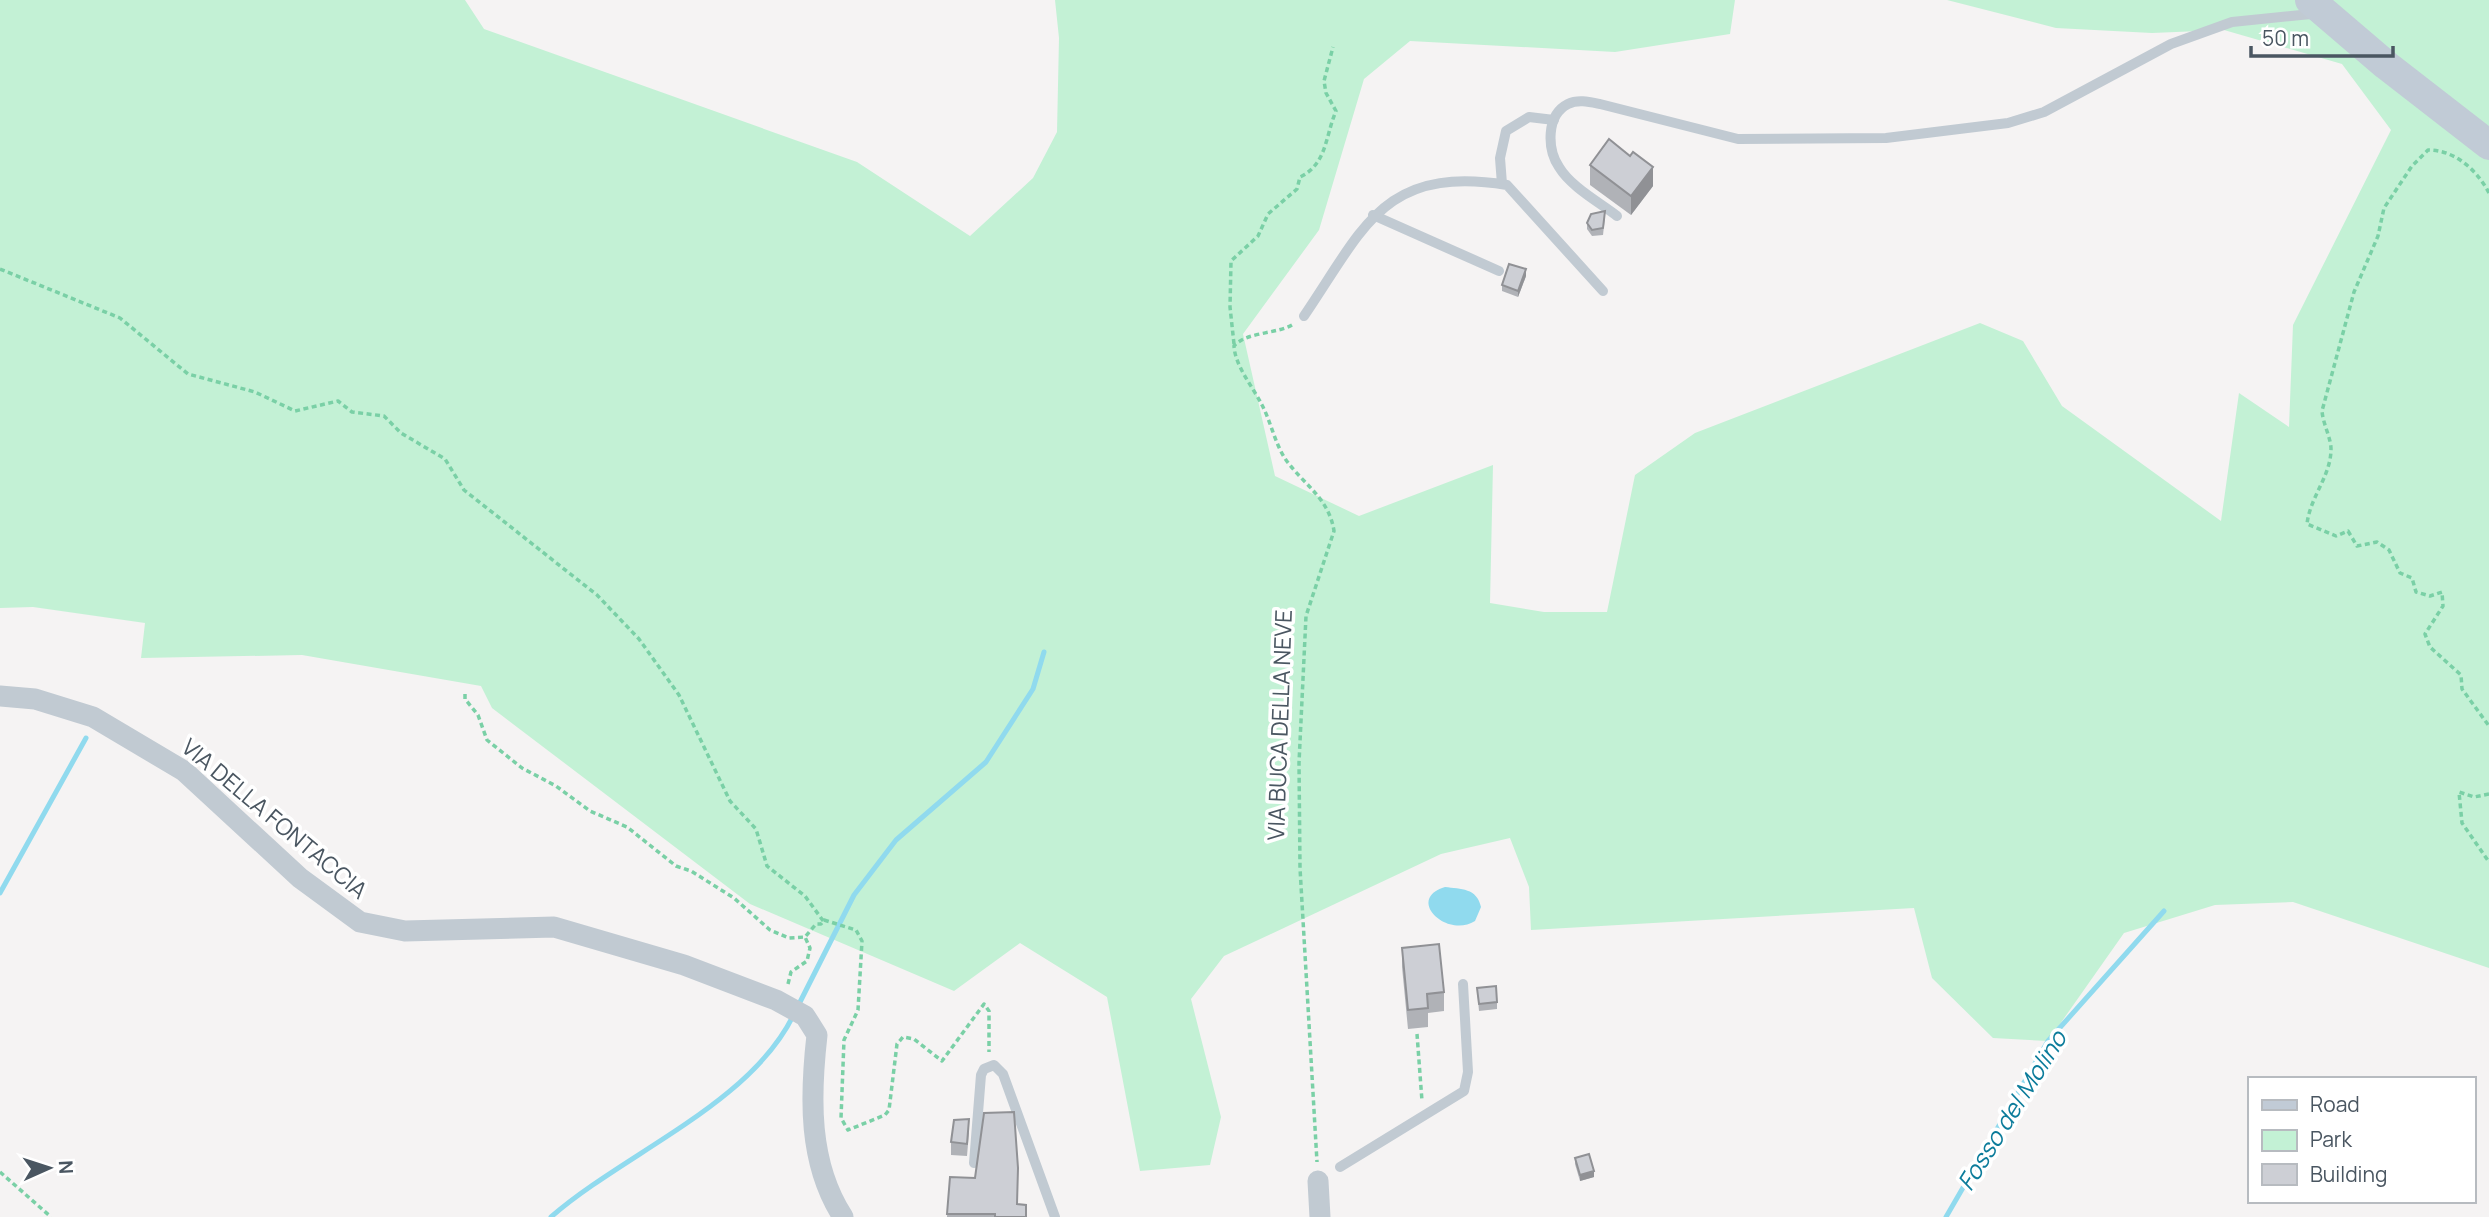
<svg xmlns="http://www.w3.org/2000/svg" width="2489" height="1217" font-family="Manrope,sans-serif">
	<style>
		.green { fill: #c3f1d5 }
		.water { fill: #90daee }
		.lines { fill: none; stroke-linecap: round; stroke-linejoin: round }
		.stream { stroke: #90daee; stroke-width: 5 }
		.path { stroke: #7ad0a6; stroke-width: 3.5; stroke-dasharray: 5 3.5; stroke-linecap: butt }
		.lane { stroke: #c1cad2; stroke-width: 10 }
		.street { stroke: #c1cad2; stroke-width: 21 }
		.secondary { stroke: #c1cbd6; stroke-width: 30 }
		.wall { fill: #b0b2b7 }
		.shaded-wall { fill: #909195 }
		.building { fill: #cdcfd5; stroke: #909195; stroke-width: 2 }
		.labels { text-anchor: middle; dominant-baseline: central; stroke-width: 7; stroke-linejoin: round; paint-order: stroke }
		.street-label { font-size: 23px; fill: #4a5661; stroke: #fff }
		.water-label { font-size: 24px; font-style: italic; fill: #0c7c9b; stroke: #fff }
	</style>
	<rect width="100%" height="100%" fill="#f5f3f3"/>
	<polygon class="green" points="0,0 465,0 484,29 857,162 970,236 1033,178 1057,132 1059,38 1055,0 1735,0 1730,34 1615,52 1410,41 1364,79 1319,230 1243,334 1275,476 1359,516 1493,465 1490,603 1544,612 1607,612 1635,475 1695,433 1980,323 2023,341 2062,406 2221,521 2239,393 2289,427 2293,325 2391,130 2342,64 2224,30 2152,33 2056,28 1947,0 2489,0 2489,968 2293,902 2215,905 2124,933 2048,1041 1993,1038 1932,978 1914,908 1531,930 1529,887 1510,838 1441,854 1224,956 1191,999 1221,1117 1210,1165 1140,1171 1107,997 1020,943 954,991 750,904 492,708 481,686 302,655 141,658 145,623 33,607 0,608"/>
	<path class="water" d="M1445,887C1461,889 1477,888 1481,907L1475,921C1447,939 1405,899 1445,887Z"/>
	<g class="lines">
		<g class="stream">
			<polyline points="0,893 86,738"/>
			<polyline points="798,1006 854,895 896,840 986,762 1033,689 1044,652"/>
			<path d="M551,1217C624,1153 751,1104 794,1014"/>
			<polyline points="1946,1217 2048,1041 2164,911"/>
		</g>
		<g class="path">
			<path d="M2489,193C2477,170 2455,150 2428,150L2412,166L2384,208L2378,236L2354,292L2322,411C2323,424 2331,438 2331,449C2331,476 2310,497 2307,524L2336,536L2348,531L2357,546L2377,542L2389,550L2400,573L2412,578L2416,592L2430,596L2442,592L2443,606L2425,634L2430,647L2461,675L2462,689L2489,726"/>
			<polyline points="0,269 120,318 188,374 255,392 295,411 338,401 352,412 384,416 401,433 445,459 464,490 597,595 639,639 679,695 730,801 756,829 767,866 805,896 824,922"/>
			<path d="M1292,325C1276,334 1246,332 1234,346C1235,366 1253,387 1262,405C1271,422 1275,444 1286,460C1304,485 1329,498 1334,531L1306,616L1299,763L1300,868L1317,1162"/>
			<path d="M1234,344L1230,307L1231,261L1258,236L1268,214L1297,189L1300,177C1327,164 1325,137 1336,111L1326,93L1324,81L1333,47"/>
			<polyline points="465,694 465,699 478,715 487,740 522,768 556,786 590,811 627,827 676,866 691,871 734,898 770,930 789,938 805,937 816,924 821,924 824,920 856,930 862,941 858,1010 844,1040 841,1118 848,1130 885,1115 889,1110 897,1044 903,1037 914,1039 942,1061 984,1004 989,1011 989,1052"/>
			<polyline points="2489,794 2474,797 2459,792 2462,823 2489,862"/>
			<polyline points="788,984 791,972 807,961 810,948 805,937"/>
			<polyline points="1417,1034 1422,1101"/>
			<polyline points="0,1172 51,1217"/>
		</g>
		<g class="lane">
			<polyline points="1502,184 1500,158 1506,131 1529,117 1554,120"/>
			<polyline points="1373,215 1499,271"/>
			<path d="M1617,216C1599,202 1571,187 1559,167C1547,149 1546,115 1568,104C1578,99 1590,102 1600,104L1738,139L1886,138L2008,123L2044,112L2171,44L2232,22L2311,14L2317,10"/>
			<path d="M1304,316C1364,228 1383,165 1507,185L1603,291"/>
			<polyline points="974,1163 981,1075 984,1069 994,1065 1003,1074 1055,1217"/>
			<polyline points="1340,1167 1464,1091 1468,1072 1463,984"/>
		</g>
		<g class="street">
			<path d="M0,696L35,699L93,717L184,771L300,878L360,922L405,931L554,927L684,965L776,1000L805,1016L817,1035C810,1097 808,1163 843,1217"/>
			<polyline points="1318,1181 1320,1217"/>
		</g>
		<polyline class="secondary" points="2310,0 2386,65 2489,145"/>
	</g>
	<g class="wall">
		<polygon points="1590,165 1653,186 1631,215 1590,185"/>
		<polygon points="1605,217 1603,235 1592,236 1587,229 1587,223"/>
		<polygon points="1526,276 1518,297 1502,291 1502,285"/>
		<polygon points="1402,948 1444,992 1444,1011 1428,1013 1428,1027 1408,1029 1402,967"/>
		<polygon points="1477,988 1497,1002 1497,1009 1479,1011"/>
		<polygon points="969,1132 967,1156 951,1155 951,1142"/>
		<polygon points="1575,1158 1594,1177 1580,1181 1575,1164"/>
		<polygon points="950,1177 1018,1186 1017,1204 1026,1217 947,1217"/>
	</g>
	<g class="shaded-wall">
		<polygon points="1653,167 1653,186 1631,215 1631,196"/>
		<polygon points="1526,269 1526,276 1518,297 1518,291"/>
		<polygon points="1594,1171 1594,1177 1580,1181 1580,1175"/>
	</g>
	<g class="building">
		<polygon points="1609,139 1630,156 1633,152 1653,167 1631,196 1590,165"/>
		<polygon points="1605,211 1603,228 1592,230 1587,223 1591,214"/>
		<polygon points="1509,264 1526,269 1518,291 1502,285"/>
		<polygon points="1439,944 1444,992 1427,994 1428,1008 1408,1010 1402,948"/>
		<polygon points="1496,986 1497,1002 1479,1004 1477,988"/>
		<polygon points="1014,1112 1018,1168 1017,1204 1026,1205 1026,1217 995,1217 995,1214 947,1214 950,1177 975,1178 984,1113"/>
		<polygon points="969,1119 967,1144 951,1142 954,1120"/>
		<polygon points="1589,1154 1594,1171 1580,1175 1575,1158"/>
	</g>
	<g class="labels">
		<g class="street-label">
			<text transform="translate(1279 725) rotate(-88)">VIA BUCA DELLA NEVE</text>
			<text transform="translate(275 818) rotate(40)">VIA DELLA FONTACCIA</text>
		</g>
		<g class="water-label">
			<text transform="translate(2011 1110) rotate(-58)">Fosso del Molino</text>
		</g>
	</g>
	<rect x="2248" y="1077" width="228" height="126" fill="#ffffff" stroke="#b7bbc0" stroke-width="2"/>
	<rect x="2262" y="1100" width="35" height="10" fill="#c1cbd6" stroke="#b7bbc0" stroke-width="2"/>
	<text x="2310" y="1112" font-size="21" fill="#4a5661">Road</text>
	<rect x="2262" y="1130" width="35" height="21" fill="#c3f1d5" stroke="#b7bbc0" stroke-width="2"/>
	<text x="2310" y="1147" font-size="21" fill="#4a5661">Park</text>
	<rect x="2262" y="1164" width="35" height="21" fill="#cdcfd5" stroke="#b7bbc0" stroke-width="2"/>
	<text x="2310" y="1182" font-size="21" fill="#4a5661">Building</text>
	<g transform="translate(49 1168) rotate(87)" stroke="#ffffff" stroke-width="5" paint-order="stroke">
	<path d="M0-5L12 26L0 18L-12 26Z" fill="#4a5661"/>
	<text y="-10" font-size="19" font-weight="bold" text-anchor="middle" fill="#4a5661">N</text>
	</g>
	<path d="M2251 46v10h142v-10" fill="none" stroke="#4a5661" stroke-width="3.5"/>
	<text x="2262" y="46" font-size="21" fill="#4a5661" stroke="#ffffff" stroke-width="5" paint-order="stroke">50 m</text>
</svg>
